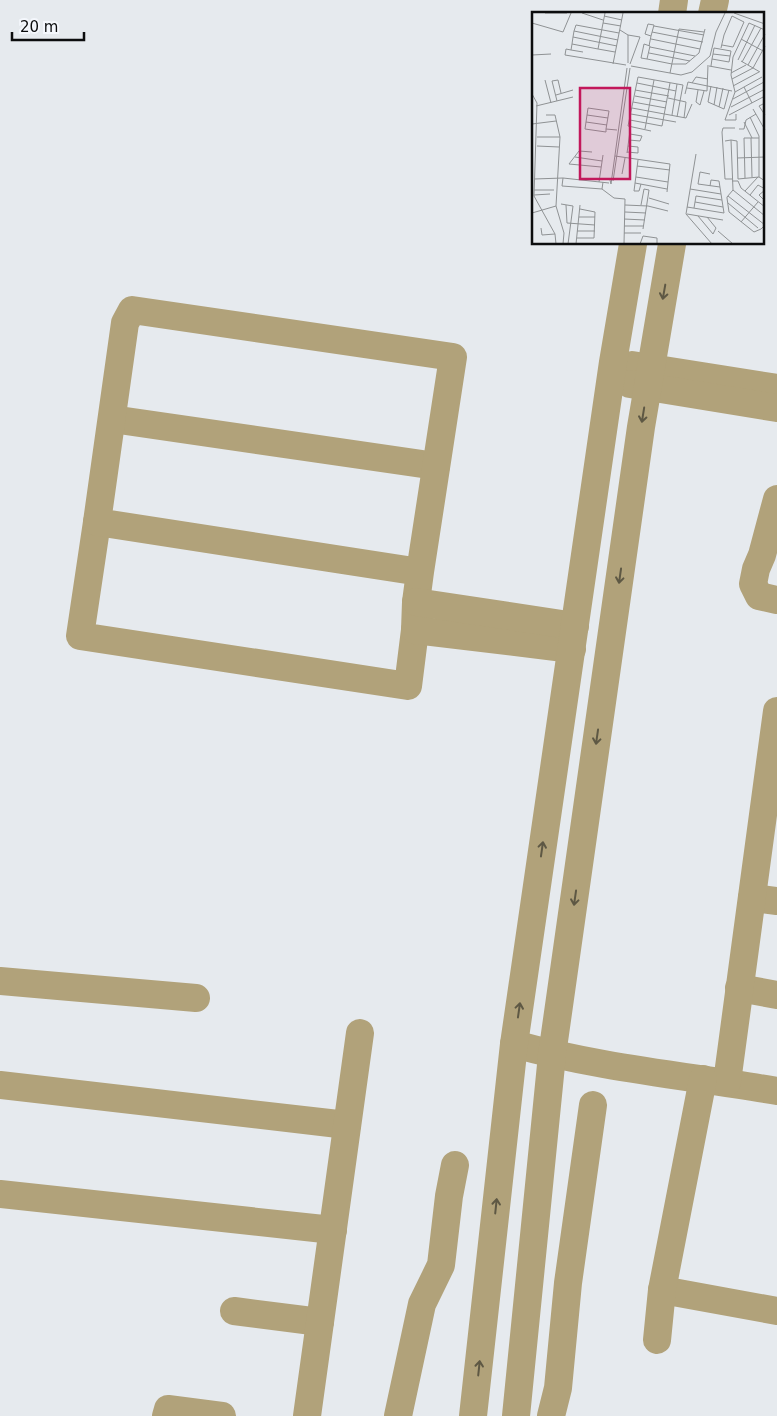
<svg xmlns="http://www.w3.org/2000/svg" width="777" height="1416" font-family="'DejaVu Sans',sans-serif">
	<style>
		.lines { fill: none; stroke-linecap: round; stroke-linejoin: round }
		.minor { stroke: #b1a27a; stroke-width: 28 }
		.oneway { stroke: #5e5844 }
		.inset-road { fill: none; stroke: #8f9294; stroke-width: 1 }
		.view { fill: #c2185b; fill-opacity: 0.15; stroke: #c2185b; stroke-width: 2.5 }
		.inset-edge { fill: none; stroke: #0c0d0e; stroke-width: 2.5 }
	</style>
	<rect width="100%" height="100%" fill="#e6eaee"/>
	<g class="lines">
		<g class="minor">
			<polyline points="672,14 674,0"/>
			<polyline points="712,14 715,0"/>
			<polyline points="632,365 777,388"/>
			<polyline points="630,384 777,408"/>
			<polyline points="112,419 436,466"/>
			<polyline points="777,499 762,555 756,569 753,584 759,596 777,600"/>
			<polyline points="97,522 80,636 408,686 415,630"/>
			<polyline points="420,572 97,522 125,323 132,310 453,357 420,572 416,602 415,630 572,649"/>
			<polyline points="416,602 575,626"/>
			<polyline points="752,898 777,901"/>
			<polyline points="0,981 196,998"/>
			<polyline points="739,988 777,995"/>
			<path d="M514,1044C600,1068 689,1076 777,1091"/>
			<polyline points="727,1082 777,711"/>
			<polyline points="0,1085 347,1125"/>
			<polyline points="0,1194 333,1230"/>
			<polyline points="662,1290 777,1311"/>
			<polyline points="234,1311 320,1322"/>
			<polyline points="657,1340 662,1290 703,1079"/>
			<polyline points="166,1416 168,1409 222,1416"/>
			<polyline points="307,1416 360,1033"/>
			<polyline points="398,1416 422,1304 441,1265 449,1196 455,1165"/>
			<polyline points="473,1416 514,1044 613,362 633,244"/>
			<polyline points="516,1416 552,1055 641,427 672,244"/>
			<polyline points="551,1416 558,1388 568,1283 593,1105"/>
		</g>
	</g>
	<defs><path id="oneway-shaft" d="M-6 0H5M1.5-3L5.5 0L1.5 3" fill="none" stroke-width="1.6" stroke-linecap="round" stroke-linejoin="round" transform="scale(1.25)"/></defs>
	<g class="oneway">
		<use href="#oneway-shaft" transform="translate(664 292) rotate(100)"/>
		<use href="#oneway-shaft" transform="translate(643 415) rotate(99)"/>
		<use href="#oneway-shaft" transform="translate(620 576) rotate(98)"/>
		<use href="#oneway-shaft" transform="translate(597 737) rotate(98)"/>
		<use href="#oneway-shaft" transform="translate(542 849) rotate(-82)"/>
		<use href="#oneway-shaft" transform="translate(575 898) rotate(98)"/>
		<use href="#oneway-shaft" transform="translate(519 1010) rotate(-82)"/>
		<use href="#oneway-shaft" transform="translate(496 1206) rotate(-84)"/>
		<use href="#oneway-shaft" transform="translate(479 1368) rotate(-84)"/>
	</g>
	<g transform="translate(532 12)">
		<rect width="232" height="232" fill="#e6eaee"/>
		<path class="inset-road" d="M13,1H35M50,1L71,8M73,1L66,37L83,40M202,1L233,12M72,4L90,8M0,11L31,20L39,1M71,11L89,14M122,14L172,23M88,18L96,23V51M42,19L44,13L87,21M120,20L171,30M96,23L108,25L98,52M41,25L42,19L86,28M119,27L168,37M209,27L233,40M40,32L39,38L51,40M117,34L119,24L113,22L116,12L122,13L119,24M118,35L163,44M189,36L192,23L200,4L212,10L201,35L190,33M66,37L40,32L41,25L85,34M39,38L34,37L33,43L94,53M117,41L158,49M181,42L198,44M0,43L19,42M115,47L118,34L112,32L109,46L115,47L140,52H154L167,41L173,17M206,48L223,13M209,49L228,60M210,50L229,16M81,52L91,1M216,53L233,22M99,54L149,63L160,60L178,44L184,20L193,1M177,54L199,58M179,54L180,47L181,42L182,36L199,39L197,50L180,47M138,61L147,17L172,20M199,61L214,53M200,67L221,56L233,34M13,68L19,91M105,71L144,79M160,71L164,65L176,67M179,74L176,90L192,97L197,78M201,74L227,60M212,75L220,91M155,76L175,79L176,53M103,78L137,84M166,78L164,90L168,93L172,79M203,80L199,63L201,45L217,11L233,18M0,82L5,91L2,184L23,222L24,232M153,82L156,70L200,79M24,83L41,78M103,84L135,90M136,86L154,90L152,106M201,87L232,70M25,89L20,69L26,68L29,81M101,90L134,96M233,91L227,94L233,103M182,93L185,75M4,94L41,85M187,95L191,76M199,95L233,77M100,96L154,106L160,92M221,97L233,118M99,102L144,110M204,102V108H193L203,80L230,65M14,103H23L28,125L24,194L32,221L31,232M55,103L76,106M140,103L145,72M197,103L233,84M218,105L227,124V165L233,169M98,108L130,114L138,71M54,110L53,117L74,120V117M212,110L220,126M0,112L24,109M75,113L54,110L56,96L77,99L74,117L85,118M113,117L122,68M207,117H212L214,108L224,102M119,119L96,114L106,65L151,73L145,105M5,125H28M219,126L220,165M97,128L108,129L110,124L98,122M199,128L205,129L206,167L227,165M193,129L199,128L201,178L233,204M5,134L27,135M60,140L47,139L37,152L69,155M95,140L106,141V135L96,134M95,141L98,119M164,142L154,202L180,232M83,144L138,152L135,180M43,145L70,149M205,146L233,145M106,148L102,179H107L109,172M105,154L138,158M90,162L93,146M178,162L168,160L166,172L188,175M104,165L136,170M31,166L30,174L70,177L71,170M213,166L212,126H227M2,167L31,166L77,171M200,167H193L190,120L191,116H203M78,168L79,172L95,56M81,169L98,56M200,169H206L209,176L233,195M67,170L71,143M103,171L135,177M70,177L82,186L93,187L92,232M158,177L189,182M2,178H22M233,178L227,183L233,189M213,179L226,165M2,183L18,182M218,183L226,173L233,177M196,184L233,213L229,217L222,220L197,200L195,186V185L201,178M117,186L137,192M163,190L191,195M196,191L226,216M29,192L41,194L36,232M34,193L35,211L63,213M93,193L116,194L136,199M109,193L112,177L117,178L111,217M155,195L192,201L187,169L179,168L178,174M162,196L164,184L190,188M93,200L114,201M0,201L24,194M155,202L191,208M166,204L181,222L184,216L175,205M47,205H63M92,207L113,208M209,210L226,190M92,214H111M9,216L10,223L23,222M45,219H63M186,219L201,232M92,221H109M45,226H62L63,200L48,197M44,232L48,193M108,232L111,224L125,226V232"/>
		<path class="view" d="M48,76H98V167H48Z"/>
		<rect width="232" height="232" class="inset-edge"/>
	</g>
	<path d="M12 32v8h72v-8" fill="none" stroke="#0c0d0e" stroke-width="2.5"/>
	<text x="20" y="32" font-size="15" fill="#0c0d0e" stroke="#f4f7fc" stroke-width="4" paint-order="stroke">20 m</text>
</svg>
